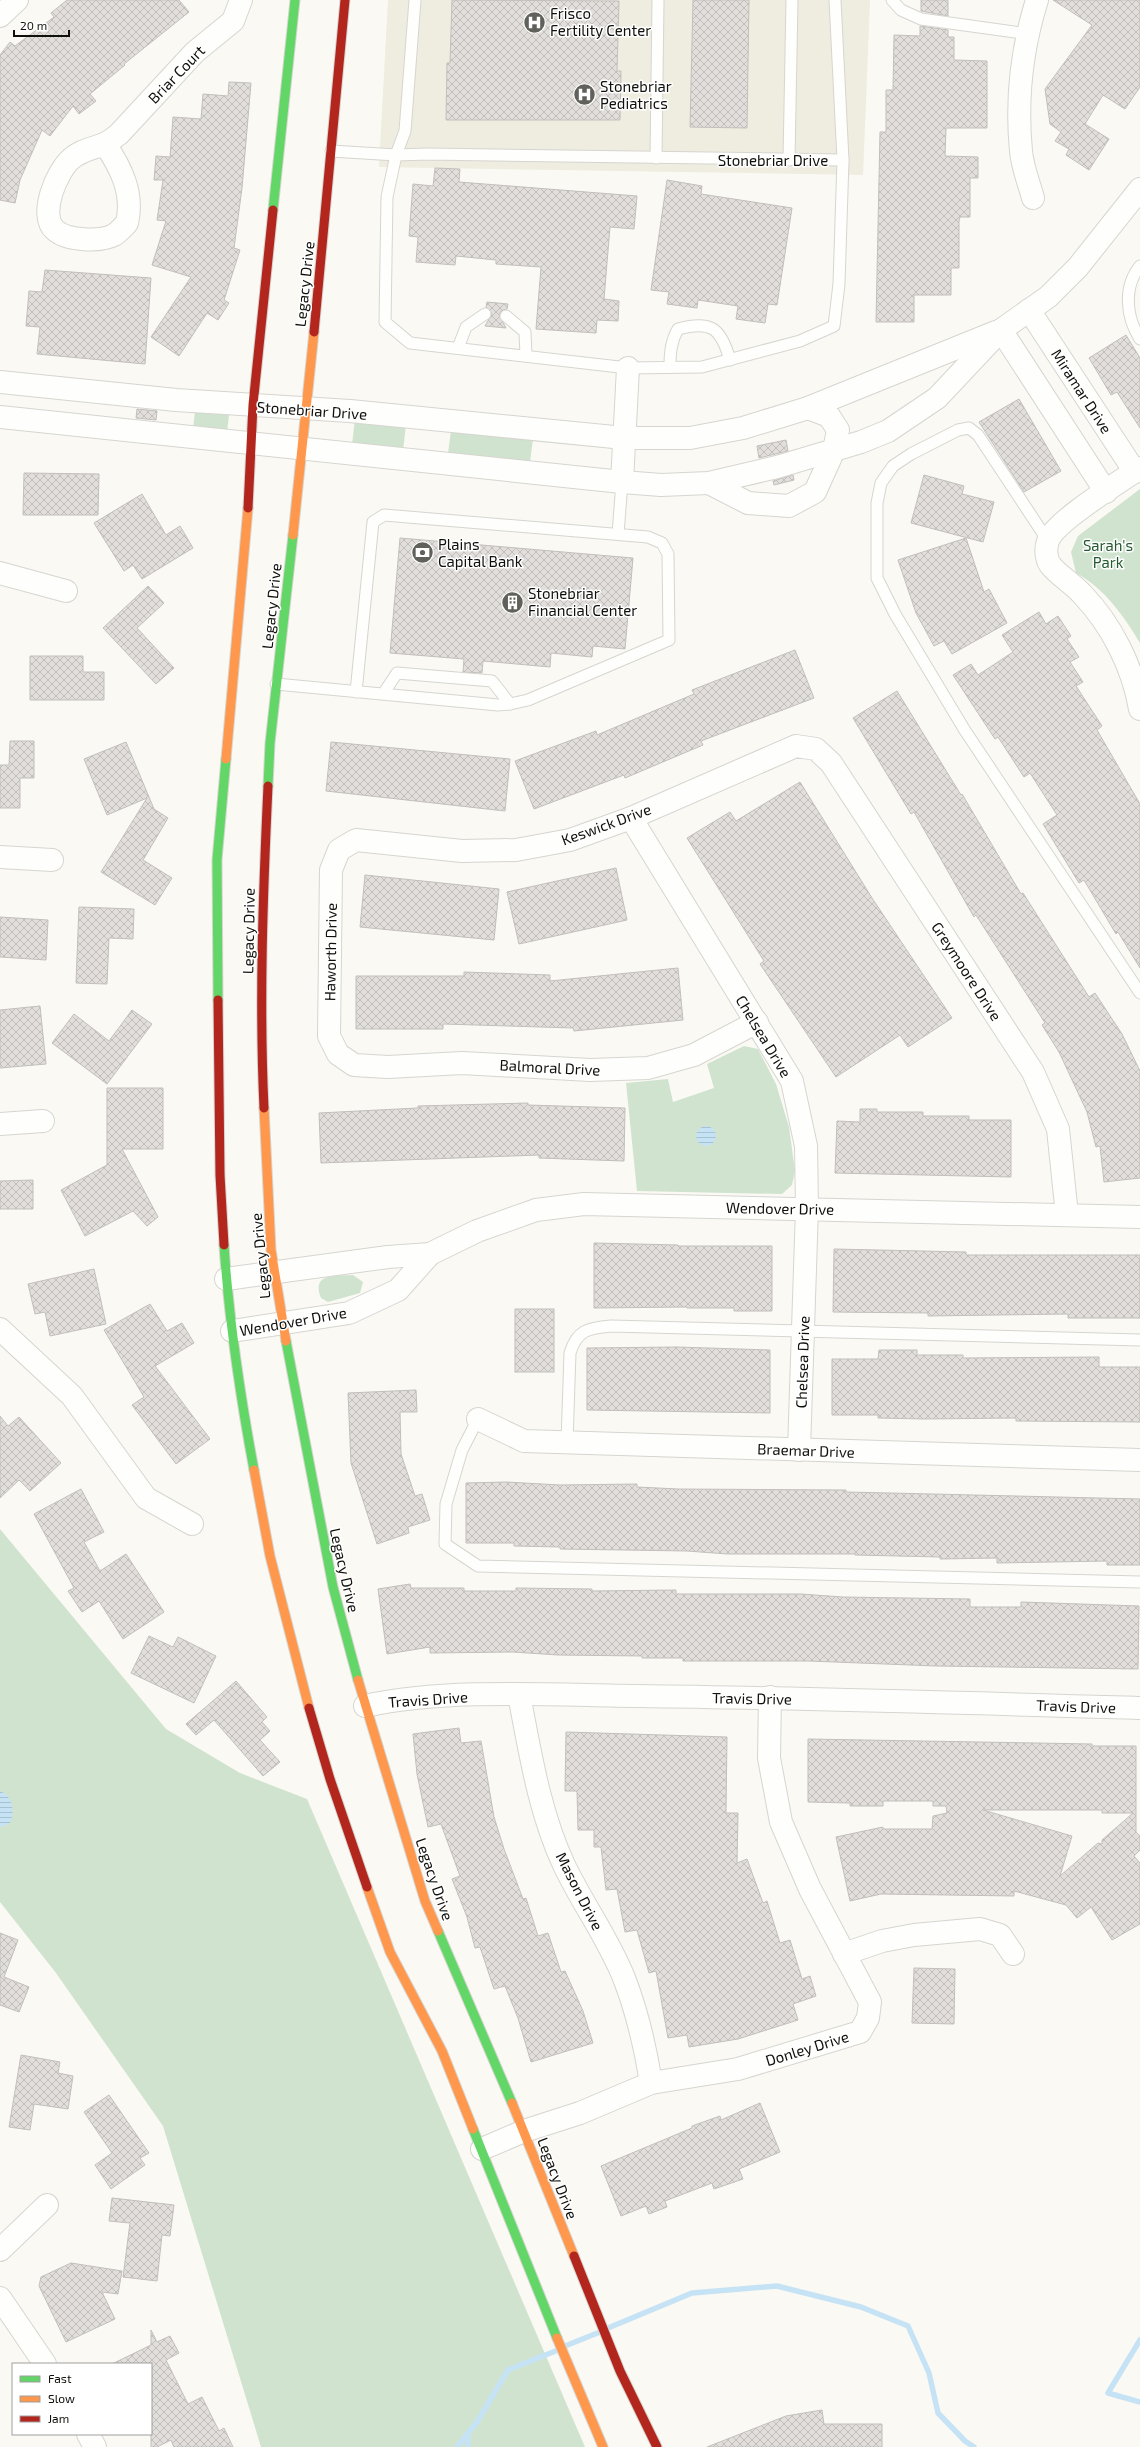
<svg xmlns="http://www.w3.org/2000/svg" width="1140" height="2447" font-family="'Exo 2',sans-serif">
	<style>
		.built { fill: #efece0 }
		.green { fill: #d0e3cf }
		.water { fill: url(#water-rules) }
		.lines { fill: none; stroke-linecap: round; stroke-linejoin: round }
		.stream { stroke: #c6e3f6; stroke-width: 5.5 }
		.building { fill: url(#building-cross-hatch); stroke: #c2bfbc; fill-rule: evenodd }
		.lane-casing { stroke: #d6d5d0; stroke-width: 13 }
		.street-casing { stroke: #d6d5d0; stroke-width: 24 }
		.fast-casing { stroke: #d6d5d0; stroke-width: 11 }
		.slow-casing { stroke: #d6d5d0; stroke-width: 11 }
		.jam-casing { stroke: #d6d5d0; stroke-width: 11 }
		.lane { stroke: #fefefd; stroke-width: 11 }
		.street { stroke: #fefefd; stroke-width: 22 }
		.fast { stroke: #63d668; stroke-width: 9 }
		.slow { stroke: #ff974d; stroke-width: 9 }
		.jam { stroke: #b3261e; stroke-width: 9 }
		.labels { text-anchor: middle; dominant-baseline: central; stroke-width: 3; stroke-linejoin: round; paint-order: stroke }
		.poi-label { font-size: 15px; fill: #0f0f0b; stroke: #fff; text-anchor: start }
		.street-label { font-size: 15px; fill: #0f0f0b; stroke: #fff }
		.park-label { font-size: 15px; fill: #245a30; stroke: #fff }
	</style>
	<defs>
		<pattern id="water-rules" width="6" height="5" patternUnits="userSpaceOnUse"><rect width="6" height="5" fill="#c6e3f6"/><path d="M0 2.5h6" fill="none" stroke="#a9c2d2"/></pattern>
		<pattern id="building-cross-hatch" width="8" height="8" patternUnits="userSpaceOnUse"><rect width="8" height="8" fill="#e1dedb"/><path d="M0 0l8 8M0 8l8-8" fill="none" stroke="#c0bdbb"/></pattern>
	</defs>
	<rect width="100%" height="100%" fill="#faf9f3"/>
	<polygon class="built" points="388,0 870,0 863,175 379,167"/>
	<g class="green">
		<polygon points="195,411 229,415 227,432 193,429"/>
		<polygon points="355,418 406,424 403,451 352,445"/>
		<polygon points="451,431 533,439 530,462 448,453"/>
		<path d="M1140,489V643C1124,616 1104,588 1076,573L1071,552L1078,536Z"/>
		<polygon points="744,1046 758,1049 776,1084 789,1127 795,1171 792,1185 782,1194 637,1191 626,1083 668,1079 673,1102 714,1088 707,1064"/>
		<path d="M353,1275L363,1282L360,1293L328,1302L321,1298C311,1273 335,1276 353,1275Z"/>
		<polygon points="0,1529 166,1729 240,1773 307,1799 585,2447 261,2447 163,2126 56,1973 0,1902"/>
	</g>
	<g class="water">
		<circle cx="706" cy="1136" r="10"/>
		<path d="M0,1791C13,1796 15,1812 10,1823L0,1827Z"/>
	</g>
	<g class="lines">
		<g class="stream">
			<polyline points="608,2328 692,2293 777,2286 861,2307 908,2326 929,2373 938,2413 965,2441 974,2447"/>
			<polyline points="1140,2340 1108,2393 1140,2402"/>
			<polyline points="565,2346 600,2332"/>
			<polyline points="457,2447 477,2422 508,2370 558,2350"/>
			<polyline points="468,2447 468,2433"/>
		</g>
	</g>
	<g class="building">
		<polygon points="67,0 179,0 189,12 124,64 125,65 90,94 96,101 79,114 73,106 50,136 42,130 20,180 15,203 0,200 0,55 10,42 15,46 54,17 51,13"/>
		<polygon points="452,0 619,1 617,71 621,71 620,120 446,120 447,63 450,63"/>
		<polygon points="693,0 749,0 747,128 690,127"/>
		<polygon points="921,0 948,0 948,16 921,11"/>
		<polygon points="1053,0 1140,0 1140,87 1125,109 1103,95 1085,124 1109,139 1089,170 1066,155 1069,149 1055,141 1061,132 1050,124 1045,89 1092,25"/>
		<polygon points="920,26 948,30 948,37 954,37 954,60 987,61 987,128 946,128 945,156 978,157 978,178 970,178 970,217 960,217 959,221 959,268 951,268 951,295 914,295 914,322 876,322 880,132 886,132 886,90 893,90 894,35 920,36"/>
		<polygon points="229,82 251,83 242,188 234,248 240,250 224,300 229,303 218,320 207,313 179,356 151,337 191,277 152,265 166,221 157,220 163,180 154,180 156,156 170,157 173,117 201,119 203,94 228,96"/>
		<polygon points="435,168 460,169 459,182 637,196 634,229 610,227 604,299 619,301 618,321 597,320 596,333 536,329 541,267 496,264 496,260 456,256 455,265 416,262 418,237 409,236 413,184 433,186"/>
		<polygon points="667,180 702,186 701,194 792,208 777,305 768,304 765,323 736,319 738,306 698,300 697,308 667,304 669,292 651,290"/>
		<polygon points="45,270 151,278 145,364 37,354 40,327 26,326 29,291 42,292"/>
		<polygon points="487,302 508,304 507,309 501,311 499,315 506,328 485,326 492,314 486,307"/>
		<polygon points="1126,335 1140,358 1140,428 1117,392 1111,395 1089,358"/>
		<polygon points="1019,399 1061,471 1024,492 979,422"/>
		<polygon points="137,409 157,411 156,420 136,418"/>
		<polygon points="786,440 788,451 759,458 757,446"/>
		<polygon points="24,473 99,474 98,515 23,515"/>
		<polygon points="793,475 794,480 774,485 773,481"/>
		<polygon points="924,475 964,486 962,494 994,502 983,542 911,523"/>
		<polygon points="142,494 166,535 180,526 193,548 142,579 133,565 124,571 94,523"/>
		<polygon points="400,538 633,558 625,649 593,646 592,657 551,653 550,667 483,661 482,673 463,672 464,659 390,653"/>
		<polygon points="966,538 984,592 989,589 1007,623 952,654 944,641 934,646 916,613 898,560"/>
		<polygon points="148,586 164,603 137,628 174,668 156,684 103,628"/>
		<polygon points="1039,612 1046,624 1058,616 1071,636 1067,639 1079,657 1070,662 1083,682 1076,686 1102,726 1097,730 1140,804 1140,968 1118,932 1116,934 1084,880 1079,883 1043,824 1057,815 1030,773 1024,777 998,737 995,739 953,675 971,664 978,675 1013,652 1002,635"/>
		<polygon points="795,650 814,698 701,741 703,745 625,778 624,775 534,809 515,761 596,731 597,735 694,694 692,690"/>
		<polygon points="30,656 83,656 83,672 104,672 104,700 30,700"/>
		<polygon points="897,691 961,795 962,794 1021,894 1023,893 1089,997 1095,993 1122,1034 1140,1071 1140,1178 1104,1182 1100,1146 1096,1147 1087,1112 1059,1052 1042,1025 1045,1023 976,915 974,917 914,812 911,814 853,718"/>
		<polygon points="10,741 34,741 34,778 20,778 20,808 0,808 0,765 9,765"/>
		<polygon points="126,742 154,809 168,818 143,860 172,878 155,905 101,872 147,798 107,815 84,759"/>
		<polygon points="331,742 510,759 505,811 326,791"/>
		<polygon points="800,782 872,898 952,1018 908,1047 900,1035 836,1077 760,964 764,961 687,838 730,812 736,821"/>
		<polygon points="616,868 627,920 519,944 507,892"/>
		<polygon points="365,875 499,889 494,940 360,927"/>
		<polygon points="79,907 134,909 133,939 109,938 107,984 76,983"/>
		<polygon points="0,917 48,920 46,960 0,957"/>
		<polygon points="678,968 683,1020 574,1031 573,1028 443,1024 443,1029 356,1029 356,976 464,976 464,972 550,975 550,981"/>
		<polygon points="40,1006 46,1064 0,1068 0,1010"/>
		<polygon points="132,1010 152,1024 107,1084 52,1043 74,1014 109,1041"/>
		<polygon points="107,1088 163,1088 163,1149 122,1149 158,1217 147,1226 133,1211 85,1236 61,1190 107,1165"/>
		<polygon points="528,1103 528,1105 625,1108 624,1161 539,1158 539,1155 321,1163 319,1113 418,1108 418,1106"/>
		<polygon points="860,1109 877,1109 877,1112 923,1112 923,1116 969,1116 969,1120 1011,1120 1011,1177 835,1173 837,1121 860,1122"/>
		<polygon points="33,1180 33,1209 0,1209 0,1181"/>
		<polygon points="594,1243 678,1245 678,1246 772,1246 772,1311 734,1311 734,1308 687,1308 687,1307 594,1308"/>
		<polygon points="834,1249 966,1252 966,1255 1140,1255 1140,1318 1068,1318 1068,1314 928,1316 928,1313 833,1312"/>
		<polygon points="94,1269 106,1324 50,1336 45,1312 35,1314 28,1284"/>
		<polygon points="150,1304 167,1331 182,1323 194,1343 155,1366 210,1439 176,1464 132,1405 144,1397 104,1330"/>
		<rect x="515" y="1309" width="39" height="63"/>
		<polygon points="677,1347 770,1350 770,1413 587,1410 587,1348"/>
		<polygon points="879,1350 917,1350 917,1355 963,1355 963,1358 1099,1357 1099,1367 1140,1367 1140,1422 1016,1421 1016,1418 924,1419 878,1418 878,1415 832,1415 832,1359 878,1359"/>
		<polygon points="416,1390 417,1412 400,1412 401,1454 415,1496 422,1494 430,1520 408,1527 409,1533 377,1544 351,1463 348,1393"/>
		<polygon points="0,1416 8,1426 19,1417 61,1463 30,1491 19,1480 0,1498"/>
		<polygon points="506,1482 560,1485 637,1484 637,1487 678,1489 846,1490 846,1492 932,1494 1140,1499 1140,1565 1107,1565 1107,1561 997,1563 997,1558 940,1559 940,1557 855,1555 855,1554 728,1554 687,1551 560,1549 560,1547 514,1546 514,1543 466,1543 466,1483"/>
		<polygon points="81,1489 104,1532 84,1542 100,1571 126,1554 164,1612 123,1639 99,1601 82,1612 68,1591 74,1588 34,1514"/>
		<polygon points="410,1584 411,1588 464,1588 464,1591 516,1591 516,1588 592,1589 592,1591 676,1590 676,1594 801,1594 843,1597 970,1599 970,1607 1021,1607 1021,1602 1139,1606 1138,1669 936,1666 809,1661 683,1661 683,1658 642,1658 642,1656 558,1655 513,1652 430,1653 430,1647 387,1654 378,1589"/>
		<polygon points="149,1636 173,1647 178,1637 216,1656 194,1703 131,1673"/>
		<polygon points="236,1681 267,1717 262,1722 270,1731 260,1740 280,1762 263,1776 214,1720 196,1735 186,1724"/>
		<polygon points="459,1728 461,1743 481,1741 494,1817 504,1849 523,1899 526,1898 538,1936 548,1933 561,1972 565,1971 583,2011 593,2043 531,2062 518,2018 505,1986 494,1989 480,1947 475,1948 467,1917 452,1879 460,1876 441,1824 428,1827 417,1774 413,1734"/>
		<polygon points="566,1732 727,1737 726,1813 738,1813 737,1863 747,1859 763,1903 767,1901 780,1943 790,1940 802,1979 810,1976 816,1996 793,2004 798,2020 738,2039 689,2047 687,2035 668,2038 656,1971 649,1973 637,1930 625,1932 617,1889 606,1890 601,1847 594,1847 594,1830 578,1830 577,1791 565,1791"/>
		<path d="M808,1739L1092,1744V1746H1136V1832L1140,1836V1850L1134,1856L1140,1863V1924L1112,1940L1091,1907L1077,1918L1066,1905L1014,1891V1896L881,1894L850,1901L836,1837L883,1827V1829H932L933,1816L947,1813L946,1806H933V1801H883V1806H850V1803L808,1802ZM983,1810H1102V1813H1133L1102,1840V1844L1098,1843L1060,1876L1072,1836Z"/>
		<polygon points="0,1933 18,1940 4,1977 29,1987 19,2012 0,2005"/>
		<polygon points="914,1968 955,1969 954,2024 912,2023"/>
		<polygon points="21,2055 60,2062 58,2073 73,2076 68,2109 34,2104 30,2130 9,2127"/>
		<polygon points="109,2095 149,2153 140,2158 145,2165 111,2189 95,2165 112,2153 84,2112"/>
		<polygon points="760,2103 780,2152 739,2169 743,2179 714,2189 712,2183 665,2201 667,2207 649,2214 646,2206 621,2216 601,2166 692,2128 692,2126 720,2116 721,2120"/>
		<polygon points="112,2198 174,2205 170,2236 162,2235 157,2281 123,2277 130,2223 109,2221"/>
		<polygon points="71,2263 122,2271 118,2294 102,2292 115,2319 66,2342 39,2286 41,2277"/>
		<polygon points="151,2330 157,2342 170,2336 179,2353 166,2360 188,2404 202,2397 219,2431 224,2428 233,2447 174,2447 171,2440 157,2447 151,2447 151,2364 112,2364 151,2345"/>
		<polygon points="822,2410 824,2424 882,2424 882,2447 707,2447 786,2416"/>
	</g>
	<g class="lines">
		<defs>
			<g id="lane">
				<polyline points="835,0 843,160"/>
				<polyline points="892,0 901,10 921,19 1029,34"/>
				<polyline points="331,151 396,155 405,131 415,0"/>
				<polygon points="428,154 843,160 839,284 834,326 800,341 702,367 628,368 410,343 385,322 387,197 396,155"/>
				<polyline points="656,158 658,0"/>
				<polyline points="789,160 792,0"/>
				<path d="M1140,266C1123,287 1126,317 1140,339"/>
				<polyline points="506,316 525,332 526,356"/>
				<polyline points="458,348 466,327 485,314"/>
				<path d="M670,367C670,353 671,341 678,329C711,320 721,328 730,360"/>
				<polyline points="618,534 622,482"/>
				<polyline points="1048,541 978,435 969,428 958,430 911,454 893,466 881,483 877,503 877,578 895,614 964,729 1140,993"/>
				<polyline points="276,684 498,705 510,704 528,700 669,640 668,554 662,543 648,537 384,515 373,522 356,692"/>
				<polyline points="383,694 397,673 492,681 510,704"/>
				<polyline points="478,1419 462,1450 446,1504 445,1544 478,1566 1140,1582"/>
				<path d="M567,1442L570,1353C577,1330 588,1328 611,1326L1140,1340"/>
			</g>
			<g id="street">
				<polyline points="0,16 17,0"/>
				<path d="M105,144C121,168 134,193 127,223C123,227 119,232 114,235C100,242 67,241 55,230C38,215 57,171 71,159C81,150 92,149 104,144C109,142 114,138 119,134L195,52L233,21L241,0"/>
				<path d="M1033,198C1029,183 1022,166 1021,151C1016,100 1022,48 1037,0"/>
				<polyline points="1029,310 1135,472"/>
				<polyline points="1001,330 1106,492"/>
				<polyline points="0,382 176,400 350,411 624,438 690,438 743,428 808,408 996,332"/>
				<path d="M0,417C208,437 415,461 622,482L661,485L709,483L777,467L861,442L888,431L937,398L1001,330L1048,297L1078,267L1140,189"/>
				<path d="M1140,468C1121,481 1054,522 1048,541C1045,549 1046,561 1052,567C1061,577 1073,584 1082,594C1111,624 1133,667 1140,709"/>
				<polyline points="622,482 628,368"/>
				<polyline points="709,483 748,503 789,506 815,492 834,450 838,430 829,416 808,408"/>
				<polyline points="0,573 66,591"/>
				<polyline points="631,818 792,1081 806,1146 807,1208 799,1450"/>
				<polyline points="0,857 52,860"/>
				<polyline points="757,1022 694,1055 648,1068 590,1070 462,1063 388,1067 354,1065 338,1054 329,1036 331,870 339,850 356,840 462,851 516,850 570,840 631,818 796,746 816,749 831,763 1033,1072 1058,1129 1067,1215"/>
				<polyline points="0,1124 43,1121"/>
				<polyline points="226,1279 388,1257 430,1254 477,1231 536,1210 584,1204 1140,1217"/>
				<polyline points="0,1329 72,1396 146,1498 192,1524"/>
				<polyline points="232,1331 349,1313 398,1290 430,1254"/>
				<polyline points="478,1419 524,1441 1140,1460"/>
				<path d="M519,1695C530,1751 539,1812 564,1865C582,1903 608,1938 624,1978C638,2014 645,2045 651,2083"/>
				<path d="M365,1706C449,1688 551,1695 637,1696C805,1698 972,1703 1140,1708"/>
				<polyline points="844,1954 882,1941 914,1935 980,1929 1000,1935 1013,1954"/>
				<polyline points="482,2149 524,2131 580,2113 651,2083 738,2069 860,2032 868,2018 870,2002 810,1889 781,1822 769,1758 770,1697"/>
				<polyline points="0,2250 47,2205"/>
				<polyline points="0,2298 45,2364"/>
				<polyline points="88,2434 95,2447"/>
			</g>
			<g id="fast">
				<polyline points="273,210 295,0"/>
				<polyline points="268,786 270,743 293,535"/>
				<polyline points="218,1000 217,860 226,759"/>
				<path d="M224,1245C229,1321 240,1395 254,1470"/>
				<polyline points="286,1341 333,1587 358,1680"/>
				<polyline points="438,1931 512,2103"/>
				<polyline points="473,2129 557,2338"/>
			</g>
			<g id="slow">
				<polyline points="293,535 314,332"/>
				<polyline points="226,759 248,508"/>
				<polyline points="264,1108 271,1250 286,1341"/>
				<polyline points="254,1470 270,1556 309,1708"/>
				<polyline points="358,1680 425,1901 438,1931"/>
				<polyline points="367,1887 390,1952 442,2051 473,2129"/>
				<polyline points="512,2103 574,2256"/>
				<polyline points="557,2338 603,2447"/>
			</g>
			<g id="jam">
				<polyline points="314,332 345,0"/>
				<polyline points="248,508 253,405 273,210"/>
				<polyline points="218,1000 220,1175 224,1245"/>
				<path d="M264,1108C259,1001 263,894 268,786"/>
				<polyline points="309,1708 330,1779 367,1887"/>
				<polyline points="574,2256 620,2371 657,2447"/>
			</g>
		</defs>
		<use href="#lane" class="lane-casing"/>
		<use href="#street" class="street-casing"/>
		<use href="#fast" class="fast-casing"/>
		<use href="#slow" class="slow-casing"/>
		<use href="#jam" class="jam-casing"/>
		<use href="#lane" class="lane"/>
		<use href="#street" class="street"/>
		<use href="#fast" class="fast"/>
		<use href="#slow" class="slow"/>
		<use href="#jam" class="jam"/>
	</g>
	<defs>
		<symbol id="hospital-disc" viewBox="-11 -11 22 22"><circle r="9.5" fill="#61615c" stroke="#fff"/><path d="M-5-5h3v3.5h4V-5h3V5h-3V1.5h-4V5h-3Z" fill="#fff"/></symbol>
		<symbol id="bank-disc" viewBox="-11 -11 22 22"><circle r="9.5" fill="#61615c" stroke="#fff"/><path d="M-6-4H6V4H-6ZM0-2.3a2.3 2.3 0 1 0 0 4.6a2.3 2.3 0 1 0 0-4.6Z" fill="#fff"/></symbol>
		<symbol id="building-disc" viewBox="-11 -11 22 22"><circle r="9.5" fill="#61615c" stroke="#fff"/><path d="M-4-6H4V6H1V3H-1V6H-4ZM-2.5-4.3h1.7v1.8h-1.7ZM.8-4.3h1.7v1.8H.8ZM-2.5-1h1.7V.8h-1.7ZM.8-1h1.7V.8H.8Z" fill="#fff"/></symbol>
	</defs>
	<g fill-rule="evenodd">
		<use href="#hospital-disc" x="522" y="10" width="25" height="25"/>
		<use href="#hospital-disc" x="572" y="82" width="25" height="25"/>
		<use href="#bank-disc" x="410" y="540" width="25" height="25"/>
		<use href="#building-disc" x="500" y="590" width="25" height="25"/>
	</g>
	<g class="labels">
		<g class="poi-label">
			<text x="550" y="13">Frisco<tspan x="550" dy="17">Fertility Center</tspan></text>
			<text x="600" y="86">Stonebriar<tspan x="600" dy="17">Pediatrics</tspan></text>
			<text x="438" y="544">Plains<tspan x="438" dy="17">Capital Bank</tspan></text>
			<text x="528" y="593">Stonebriar<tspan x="528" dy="17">Financial Center</tspan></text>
		</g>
		<g class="street-label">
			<text transform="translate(176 74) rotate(-46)">Briar Court</text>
			<text x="773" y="160">Stonebriar Drive</text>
			<text transform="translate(304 284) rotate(-84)">Legacy Drive</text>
			<text transform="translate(1082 391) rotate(57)">Miramar Drive</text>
			<text transform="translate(312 410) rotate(4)">Stonebriar Drive</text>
			<text transform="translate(271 606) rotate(-84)">Legacy Drive</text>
			<text transform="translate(606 824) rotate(-20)">Keswick Drive</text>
			<text transform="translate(248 931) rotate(-89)">Legacy Drive</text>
			<text transform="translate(330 952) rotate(-89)">Haworth Drive</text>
			<text transform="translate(967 971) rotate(57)">Greymoore Drive</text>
			<text transform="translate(764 1036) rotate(59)">Chelsea Drive</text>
			<text transform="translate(550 1067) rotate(3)">Balmoral Drive</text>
			<text transform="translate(780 1208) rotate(1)">Wendover Drive</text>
			<text transform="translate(260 1256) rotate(-96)">Legacy Drive</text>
			<text transform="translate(293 1321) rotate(-10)">Wendover Drive</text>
			<text transform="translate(802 1362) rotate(-88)">Chelsea Drive</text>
			<text transform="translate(806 1450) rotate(2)">Braemar Drive</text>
			<text transform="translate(345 1570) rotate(77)">Legacy Drive</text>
			<text transform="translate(752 1698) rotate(1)">Travis Drive</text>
			<text transform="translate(428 1699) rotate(-4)">Travis Drive</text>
			<text transform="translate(1076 1706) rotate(2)">Travis Drive</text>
			<text transform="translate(435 1879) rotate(71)">Legacy Drive</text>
			<text transform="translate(580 1891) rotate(63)">Mason Drive</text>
			<text transform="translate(807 2048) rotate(-17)">Donley Drive</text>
			<text transform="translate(558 2178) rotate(69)">Legacy Drive</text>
		</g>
		<g class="park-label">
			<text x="1108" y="545">Sarah's<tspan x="1108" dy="17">Park</tspan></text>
		</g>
	</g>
	<rect x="12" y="2363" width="140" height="72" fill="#ffffff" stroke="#9f9f9d"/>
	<rect x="20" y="2376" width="20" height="6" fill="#63d668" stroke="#9f9f9d"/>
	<text x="48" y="2383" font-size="12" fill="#0f0f0b">Fast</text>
	<rect x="20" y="2396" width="20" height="6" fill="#ff974d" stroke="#9f9f9d"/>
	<text x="48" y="2403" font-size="12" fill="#0f0f0b">Slow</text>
	<rect x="20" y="2416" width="20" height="6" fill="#b3261e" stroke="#9f9f9d"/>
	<text x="48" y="2423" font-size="12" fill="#0f0f0b">Jam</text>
	<path d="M14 30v6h55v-6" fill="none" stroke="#0f0f0b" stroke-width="2"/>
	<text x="20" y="30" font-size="12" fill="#0f0f0b" stroke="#ffffff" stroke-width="3" paint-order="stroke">20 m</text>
</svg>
